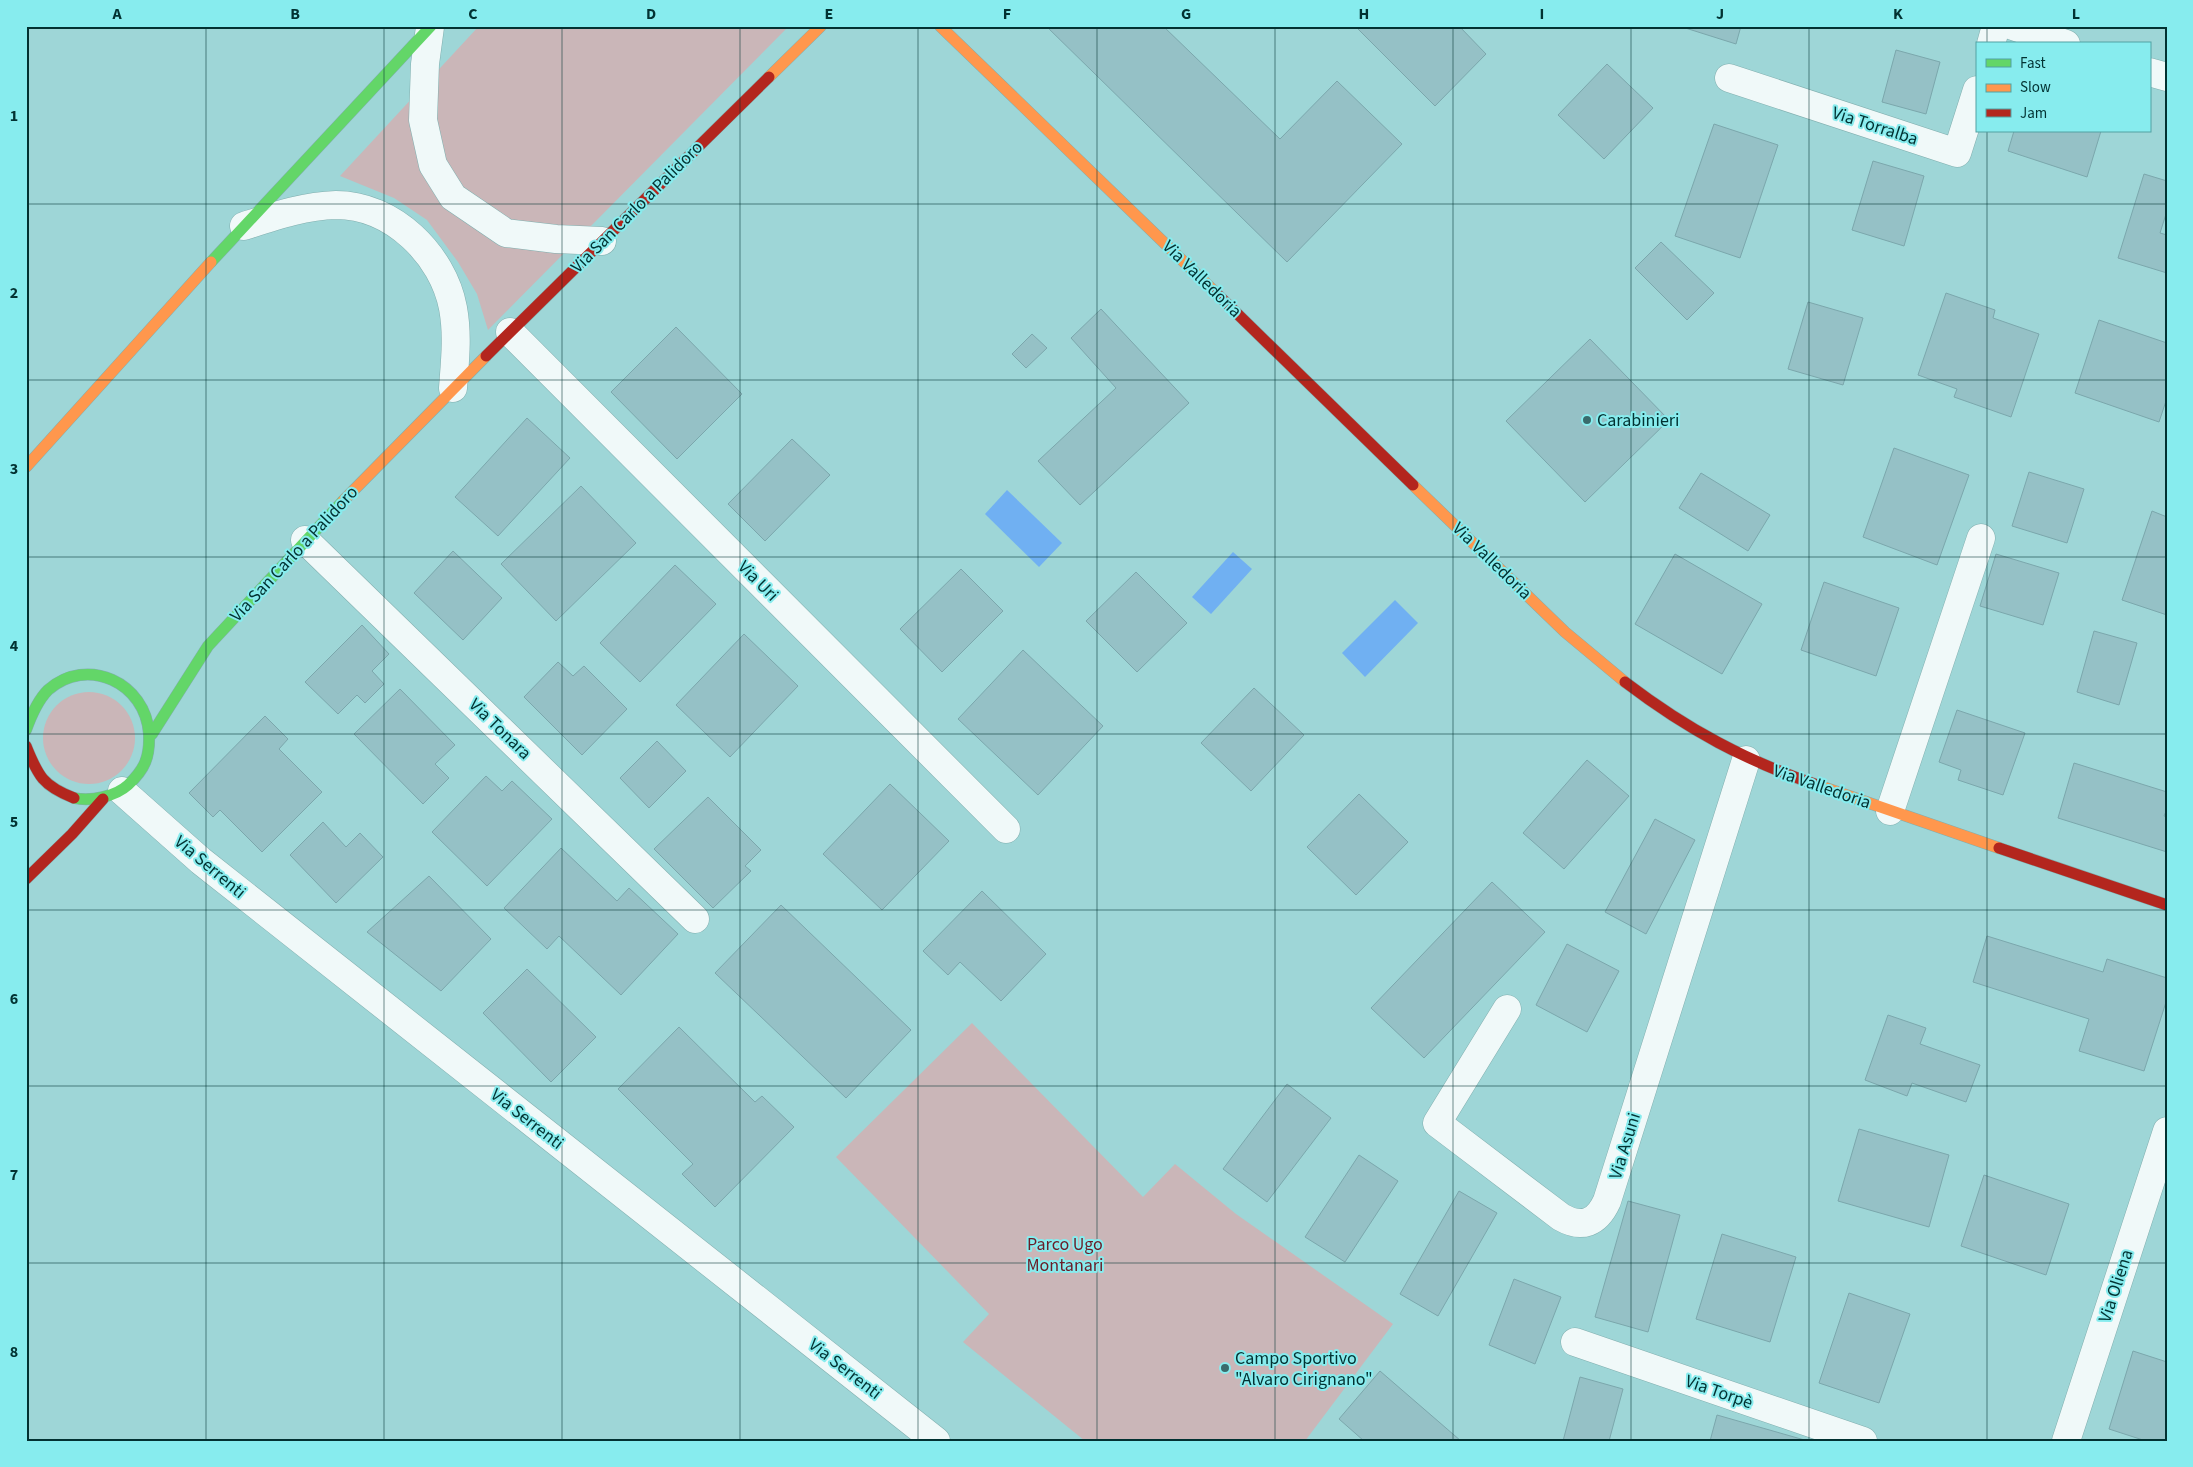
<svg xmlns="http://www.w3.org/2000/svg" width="2193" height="1467" font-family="'Source Sans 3',sans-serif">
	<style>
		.green { fill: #cab6b8 }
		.water { fill: #70b0f2 }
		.building { fill: #95c1c6; stroke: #7ba7ac }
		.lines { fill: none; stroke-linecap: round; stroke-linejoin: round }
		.street-casing { stroke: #81afaf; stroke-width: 29 }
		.fast-casing { stroke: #81afaf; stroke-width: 12 }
		.slow-casing { stroke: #81afaf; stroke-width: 12 }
		.jam-casing { stroke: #81afaf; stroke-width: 12 }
		.street { stroke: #f0f9f9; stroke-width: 28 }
		.fast { stroke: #63d668; stroke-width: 11 }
		.slow { stroke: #ff974d; stroke-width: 11 }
		.jam { stroke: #b3261e; stroke-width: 11 }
		.grid { fill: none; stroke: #023232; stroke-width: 1; stroke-opacity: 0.55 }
		.poi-dot { fill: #396b6c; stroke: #87ecee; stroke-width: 2 }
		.labels { text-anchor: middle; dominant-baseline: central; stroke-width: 4; stroke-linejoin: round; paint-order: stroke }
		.street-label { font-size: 18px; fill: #023232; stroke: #87ecee }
		.poi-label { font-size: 18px; fill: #023232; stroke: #87ecee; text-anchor: start }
		.park-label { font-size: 18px; fill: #6b1c27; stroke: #87ecee }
		.neatline { fill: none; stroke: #023232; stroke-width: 2 }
		.grid-label { font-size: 16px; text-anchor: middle; font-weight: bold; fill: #023232 }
	</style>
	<rect width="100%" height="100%" fill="#9ed6d7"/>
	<g class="green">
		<polygon points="479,26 789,26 488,330 477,294 458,262 427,220 394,198 340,176"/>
		<circle cx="89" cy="738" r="46"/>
		<polygon points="972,1023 1143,1197 1175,1164 1236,1214 1393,1324 1305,1441 1085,1441 963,1342 989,1314 836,1157"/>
	</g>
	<g class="water">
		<polygon points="1007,490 1062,543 1039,567 985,514"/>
		<polygon points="1233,552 1252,569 1211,614 1192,597"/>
		<polygon points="1395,600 1418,623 1365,677 1342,653"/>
	</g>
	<g class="building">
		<polygon points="1046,26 1163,26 1280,139 1337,81 1402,144 1287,262"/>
		<polygon points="1355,26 1459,26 1486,54 1435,106"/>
		<polygon points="1679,26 1741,26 1736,44"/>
		<polygon points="1896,50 1940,62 1926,114 1882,102"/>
		<polygon points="1607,64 1653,108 1604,159 1558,115"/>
		<polygon points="1714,124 1778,145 1740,258 1675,236"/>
		<polygon points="2014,131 2101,131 2087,177 2008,151"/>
		<polygon points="1873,161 1924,176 1904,246 1852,230"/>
		<polygon points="2144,174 2167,181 2167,211 2160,233 2167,235 2167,273 2118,258"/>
		<polygon points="1661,242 1714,293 1687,320 1635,268"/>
		<polygon points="1946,293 1995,310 1993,318 2039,334 2011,417 1954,397 1957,389 1918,375"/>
		<polygon points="1808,302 1863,318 1843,385 1788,369"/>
		<polygon points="1101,309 1189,403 1080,505 1038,461 1116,388 1071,338"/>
		<polygon points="2099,320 2167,343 2167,398 2159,422 2075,393"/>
		<polygon points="676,327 742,394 677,459 611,392"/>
		<polygon points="1032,334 1047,348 1026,368 1012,354"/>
		<polygon points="1590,339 1669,420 1585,502 1506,421"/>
		<polygon points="527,418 570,458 498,536 455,497"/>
		<polygon points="792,439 830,475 765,541 728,504"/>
		<polygon points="1894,448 1969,475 1937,565 1863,537"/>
		<polygon points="2029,472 2084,489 2067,543 2012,526"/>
		<polygon points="1701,473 1770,515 1748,551 1679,508"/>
		<polygon points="581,486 636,543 556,621 501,564"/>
		<polygon points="2152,511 2167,517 2167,615 2122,600"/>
		<polygon points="453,551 502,598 463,640 414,593"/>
		<polygon points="1675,554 1762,604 1722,674 1635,624"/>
		<polygon points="1996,554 2059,573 2043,625 1980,606"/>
		<polygon points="675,565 716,604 640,682 600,643"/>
		<polygon points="961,569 1003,611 942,672 900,629"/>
		<polygon points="1136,572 1187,623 1137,672 1086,621"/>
		<polygon points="1824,582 1899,608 1876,676 1801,650"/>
		<polygon points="362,625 389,654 372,671 384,684 365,703 357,695 338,714 305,682"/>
		<polygon points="2094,631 2137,643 2119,705 2077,692"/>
		<polygon points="744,634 798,686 730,757 676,705"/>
		<polygon points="1023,650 1103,726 1038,795 958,719"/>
		<polygon points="558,662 573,676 584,666 627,709 582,755 524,697"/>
		<polygon points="1254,688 1304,735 1251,791 1201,743"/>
		<polygon points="400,689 455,745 435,764 449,778 423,804 354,734"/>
		<polygon points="1957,710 2025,733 2003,795 1958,780 1961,770 1939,762"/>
		<polygon points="265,716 288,739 279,749 322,792 262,852 220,810 213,817 189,793"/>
		<polygon points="657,741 686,771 649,808 620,778"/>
		<polygon points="1587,760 1629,796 1564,869 1523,833"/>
		<polygon points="2074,763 2167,792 2167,809 2164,816 2167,817 2167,852 2058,818"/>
		<polygon points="486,776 502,791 512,781 552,819 487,886 432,832"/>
		<polygon points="890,784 949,841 882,910 823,854"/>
		<polygon points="1359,794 1408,842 1356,895 1307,847"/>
		<polygon points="708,797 761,850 745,866 751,871 713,908 654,849"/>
		<polygon points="1655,819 1695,840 1646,934 1605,912"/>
		<polygon points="323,822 346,847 360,833 383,857 336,903 290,855"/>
		<polygon points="561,848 617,901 629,888 678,934 621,995 559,936 547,949 504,908"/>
		<polygon points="429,876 491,939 441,991 367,932"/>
		<polygon points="1492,882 1545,932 1424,1058 1371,1008"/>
		<polygon points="982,891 1046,954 1001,1001 960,962 948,975 923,951"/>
		<polygon points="781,905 911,1030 846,1098 715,973"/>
		<polygon points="1987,936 2103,972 2107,959 2167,978 2167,999 2144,1071 2079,1051 2089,1019 1973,982"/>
		<polygon points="1567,944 1619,971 1587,1032 1536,1005"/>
		<polygon points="527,969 596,1037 551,1082 483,1013"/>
		<polygon points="1888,1015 1926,1028 1920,1044 1980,1065 1966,1102 1912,1083 1907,1096 1865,1080"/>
		<polygon points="679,1027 755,1102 762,1096 794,1127 715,1207 682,1174 693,1164 618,1089"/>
		<polygon points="1287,1084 1331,1118 1267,1202 1223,1169"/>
		<polygon points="1859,1129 1949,1155 1929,1227 1838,1201"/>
		<polygon points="1359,1155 1398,1181 1345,1262 1305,1237"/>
		<polygon points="1984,1175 2069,1204 2046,1275 1961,1246"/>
		<polygon points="1459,1191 1497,1213 1438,1316 1400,1294"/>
		<polygon points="1628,1201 1680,1215 1648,1332 1595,1317"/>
		<polygon points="1722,1234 1796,1257 1770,1342 1696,1319"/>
		<polygon points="1514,1279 1561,1297 1535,1364 1489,1345"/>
		<polygon points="1849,1293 1910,1314 1879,1403 1819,1383"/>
		<polygon points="2133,1351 2167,1362 2167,1441 2146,1441 2109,1429"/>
		<polygon points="1380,1371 1461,1441 1364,1441 1339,1419"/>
		<polygon points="1580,1377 1623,1389 1609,1441 1563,1441"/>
		<polygon points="1717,1415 1808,1441 1710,1441"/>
	</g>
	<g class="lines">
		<defs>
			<g id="street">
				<polyline points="2013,26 2066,44"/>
				<polyline points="430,27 425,64 423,120 433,165 453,197 506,233 556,239 602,241"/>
				<polyline points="1991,44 1996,26"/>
				<polyline points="2149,72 2167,77"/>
				<polyline points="1729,78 1957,153 1977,90"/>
				<path d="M244,226C275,216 304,206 336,205C393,205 443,255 453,308C458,335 455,361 453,388"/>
				<polyline points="510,332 1006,829"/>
				<polyline points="305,540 695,919"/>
				<polyline points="122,791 201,861 936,1441"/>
				<polyline points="1890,811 1981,538"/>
				<path d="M1507,1009L1437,1123L1561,1217C1582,1229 1597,1223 1607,1201L1746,760"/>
				<polyline points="1575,1342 1863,1441"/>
				<polyline points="2066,1441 2167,1131"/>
			</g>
			<g id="fast">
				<polyline points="211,262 431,26"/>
				<path d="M26,730C31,716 37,701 48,690C87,655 146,683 149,734C150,757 145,769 128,785C116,796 91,802 74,798"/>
				<polyline points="152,734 208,646 343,501"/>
			</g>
			<g id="slow">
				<polyline points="940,26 1215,292"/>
				<polyline points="769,77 821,26"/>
				<polyline points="26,467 211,262"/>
				<polyline points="1413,485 1565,632 1625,682"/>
				<polyline points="343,501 486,356"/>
				<polyline points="1820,786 1999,848"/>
			</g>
			<g id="jam">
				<polyline points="1215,292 1413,485"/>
				<polyline points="486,356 769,77"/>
				<path d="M1625,682C1688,730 1746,761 1820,786"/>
				<path d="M26,746C38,776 43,786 74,798"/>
				<polyline points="1999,848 2167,905"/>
				<polyline points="26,879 72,834 103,799"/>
			</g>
		</defs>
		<use href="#street" class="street-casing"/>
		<use href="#fast" class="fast-casing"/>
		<use href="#slow" class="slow-casing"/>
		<use href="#jam" class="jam-casing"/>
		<use href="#street" class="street"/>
		<use href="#fast" class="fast"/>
		<use href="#slow" class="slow"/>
		<use href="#jam" class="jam"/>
	</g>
	<path class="grid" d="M206,26V1441M384,26V1441M562,26V1441M740,26V1441M918,26V1441M1097,26V1441M1275,26V1441M1453,26V1441M1631,26V1441M1809,26V1441M1987,26V44M1987,131V1441M26,204H2167M26,380H2167M26,557H2167M26,734H2167M26,910H2167M26,1086H2167M26,1263H2167"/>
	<g class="poi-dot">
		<circle cx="1587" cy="420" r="5"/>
		<circle cx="1225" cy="1368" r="5"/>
	</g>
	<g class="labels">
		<g class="street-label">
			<text transform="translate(1875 126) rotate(18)">Via Torralba</text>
			<text transform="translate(637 207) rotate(-45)">Via San Carlo a Palidoro</text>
			<text transform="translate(1202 279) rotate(44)">Via Valledoria</text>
			<text transform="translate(294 554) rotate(-47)">Via San Carlo a Palidoro</text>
			<text transform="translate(1492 561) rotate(44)">Via Valledoria</text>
			<text transform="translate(758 581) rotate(45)">Via Uri</text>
			<text transform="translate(500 729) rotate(44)">Via Tonara</text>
			<text transform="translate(1822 787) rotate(19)">Via Valledoria</text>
			<text transform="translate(210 867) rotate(40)">Via Serrenti</text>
			<text transform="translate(527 1119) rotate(38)">Via Serrenti</text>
			<text transform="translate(1625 1146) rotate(-73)">Via Asuni</text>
			<text transform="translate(2116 1286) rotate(-72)">Via Oliena</text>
			<text transform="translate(845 1369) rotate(38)">Via Serrenti</text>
			<text transform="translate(1719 1392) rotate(19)">Via Torpè</text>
		</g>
		<g class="poi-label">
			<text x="1597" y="420">Carabinieri</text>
			<text x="1235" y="1358">Campo Sportivo<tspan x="1235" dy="21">"Alvaro Cirignano"</tspan></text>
		</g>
		<g class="park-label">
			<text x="1065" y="1244">Parco Ugo<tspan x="1065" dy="21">Montanari</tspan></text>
		</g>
	</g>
	<rect width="2193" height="1467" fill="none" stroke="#87ecee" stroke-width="55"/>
	<rect x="1976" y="42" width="175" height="90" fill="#87ecee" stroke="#52a2a3"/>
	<rect x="1986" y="59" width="25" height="8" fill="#63d668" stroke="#52a2a3"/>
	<text x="2020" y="68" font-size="15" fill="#023232">Fast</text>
	<rect x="1986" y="84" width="25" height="8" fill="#ff974d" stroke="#52a2a3"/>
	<text x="2020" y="92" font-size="15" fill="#023232">Slow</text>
	<rect x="1986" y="109" width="25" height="8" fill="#b3261e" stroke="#52a2a3"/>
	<text x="2020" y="118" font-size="15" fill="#023232">Jam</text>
	<rect x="28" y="28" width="2138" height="1412" class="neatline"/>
	<g class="grid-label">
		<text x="117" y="19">A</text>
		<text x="295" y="19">B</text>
		<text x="473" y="19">C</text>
		<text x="651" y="19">D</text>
		<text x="829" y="19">E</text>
		<text x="1007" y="19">F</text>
		<text x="1186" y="19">G</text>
		<text x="1364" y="19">H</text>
		<text x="1542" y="19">I</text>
		<text x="1720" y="19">J</text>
		<text x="1898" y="19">K</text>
		<text x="2076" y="19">L</text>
		<text x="14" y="121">1</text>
		<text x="14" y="298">2</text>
		<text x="14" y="474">3</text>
		<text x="14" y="651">4</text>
		<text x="14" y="827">5</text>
		<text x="14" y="1004">6</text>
		<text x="14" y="1180">7</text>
		<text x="14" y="1357">8</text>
	</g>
</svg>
